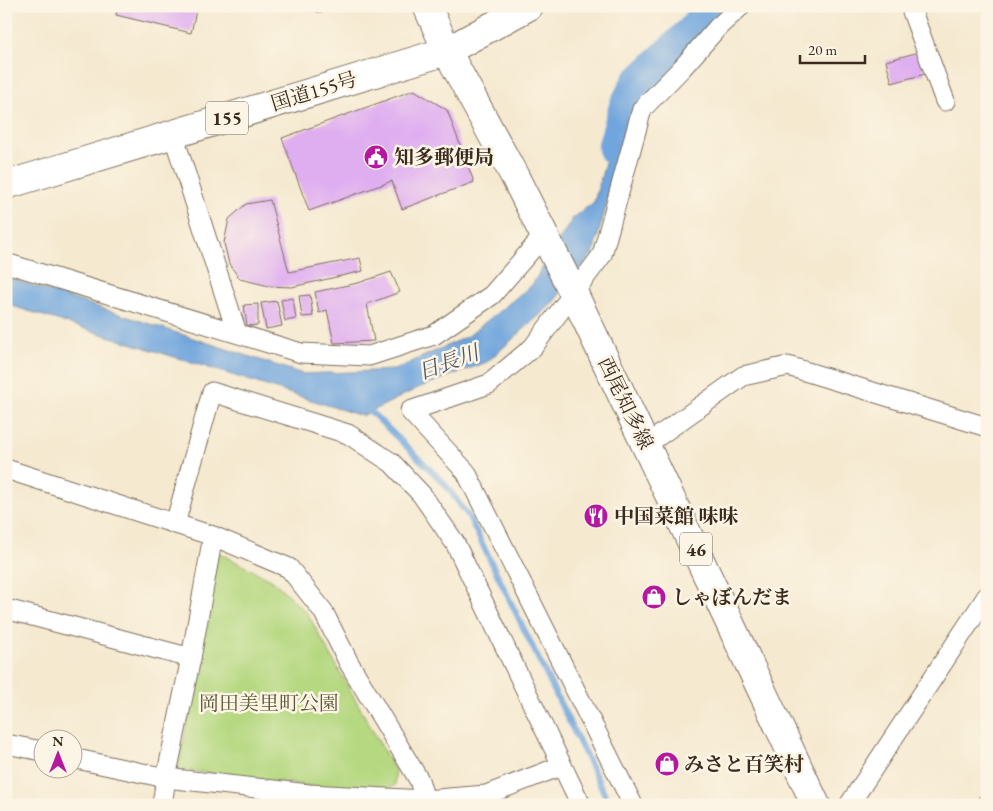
<svg xmlns="http://www.w3.org/2000/svg" width="993" height="811" font-family="'EB Garamond','Noto Serif JP',serif">
	<style>
		.green { fill: #b5d880; stroke: #78814f }
		.water { fill: #70a5dd; stroke: #56687e }
		.lines { fill: none; stroke-linecap: round; stroke-linejoin: round }
		.stream { stroke: #70a5dd; stroke-width: 6 }
		.river { stroke: #70a5dd; stroke-width: 39 }
		.building { fill: #dfaef0 }
		.street-casing { stroke: #7c6d5c; stroke-width: 21 }
		.primary-casing { stroke: #7c6d5c; stroke-width: 30 }
		.highway-casing { stroke: #7c6d5c; stroke-width: 30 }
		.street { stroke: #fff; stroke-width: 19 }
		.primary { stroke: #fff; stroke-width: 28 }
		.highway { stroke: #fff; stroke-width: 28 }
		.labels { text-anchor: middle; dominant-baseline: central; stroke-width: 5; stroke-linejoin: round; paint-order: stroke }
		.shield { fill: #fcf5e5; stroke: #75675a; stroke-width: 1 }
		.shield-label { font-size: 19px; font-weight: bold; fill: #3b2a1e }
		.street-label { font-size: 20px; fill: #3b2a1e; stroke: #fcf5e5 }
		.poi-label { font-size: 20px; font-weight: bold; fill: #3b2a1e; stroke: #fcf5e5; text-anchor: start }
		.park-label { font-size: 20px; fill: #5a5636; stroke: #fcf5e5 }
		.water-label { font-size: 21px; font-style: italic; fill: #4e5561; stroke: #fcf5e5 }
	</style>
	<rect width="100%" height="100%" fill="#fcf5e5"/>
	<filter id="ink" filterUnits="userSpaceOnUse"><feTurbulence type="fractalNoise" baseFrequency=".02" numOctaves="2"/><feDisplacementMap in="SourceGraphic" scale="10" xChannelSelector="R" yChannelSelector="G"/><feConvolveMatrix kernelMatrix="1 2 1 2 8 2 1 2 1" color-interpolation-filters="sRGB"/></filter>
	<filter id="wash" filterUnits="userSpaceOnUse"><feTurbulence type="fractalNoise" baseFrequency=".0096" numOctaves="4" result="noise"/><feDisplacementMap in="SourceGraphic" scale="20" xChannelSelector="R" yChannelSelector="G"/><feGaussianBlur stdDeviation="1.12" result="paint"/><feColorMatrix in="noise" values="0 0 0 0 0 0 0 0 0 0 0 0 0 0 0 0 0 1.4 0 .05"/><feComposite in="paint" operator="in"/></filter>
	<g filter="url(#wash)">
		<rect width="100%" height="100%" fill="#f5e9d0"/>
		<polygon class="green" points="217,552 273,581 307,613 395,771 395,785 380,793 309,786 176,769 180,760"/>
		<polygon class="water" points="625,93 637,97 593,253 551,305 487,362 418,388 362,416 6,304 6,277 303,374 394,370 468,336 532,285 572,219 594,202"/>
		<g class="lines">
			<polyline class="stream" points="366,407 444,483 469,517 610,805"/>
			<polyline class="river" points="617,147 628,108 639,86 696,32 713,6"/>
		</g>
		<g id="blocks">
			<g class="building">
				<polygon points="118,6 197,6 191,33 116,15"/>
				<polygon points="296,6 324,6 322,13"/>
				<polygon points="919,52 925,74 892,83 886,61"/>
				<polygon points="414,90 447,110 474,182 402,209 392,181 309,211 282,138"/>
				<polygon points="270,200 289,272 360,258 363,271 292,287 269,286 240,279 229,264 224,243 229,219 246,204"/>
				<polygon points="391,272 400,292 367,304 374,341 334,343 327,310 319,313 315,292 358,283"/>
				<polygon points="310,295 313,316 302,317 299,296"/>
				<polygon points="293,298 296,319 285,321 281,300"/>
				<polygon points="277,301 282,326 266,329 261,303"/>
				<polygon points="258,304 258,325 247,326 244,305"/>
			</g>
		</g>
	</g>
	<g filter="url(#ink)">
		<use href="#blocks" fill-opacity="0" stroke="#7c6d5c" stroke-width="1"/>
		<g class="lines">
			<defs>
				<g id="street">
					<polyline points="910,6 945,101"/>
					<polyline points="173,134 237,333"/>
					<polyline points="6,263 301,353 369,356 434,335 492,295 544,235"/>
					<polyline points="646,445 743,376 788,366 987,427"/>
					<polyline points="6,469 213,536 289,568 323,611 349,663 419,780 425,800"/>
					<polyline points="175,524 212,392 348,434 392,463 422,495 455,543 581,805"/>
					<polyline points="6,609 191,658"/>
					<polyline points="6,744 42,751"/>
					<polyline points="72,758 166,778 309,794 425,800 486,795 561,766"/>
					<polyline points="162,805 166,778 191,658 213,536"/>
					<polyline points="633,805 466,472 410,411 489,384 533,347 602,255 642,109 682,68 718,27 741,6"/>
					<polyline points="849,805 987,596"/>
					<polyline points="986,805 987,803"/>
				</g>
				<polyline id="primary" points="427,6 447,51 515,177 574,294 816,805"/>
				<polyline id="highway" points="6,185 447,51 529,6"/>
			</defs>
			<use href="#street" class="street-casing"/>
			<use href="#primary" class="primary-casing"/>
			<use href="#highway" class="highway-casing"/>
			<use href="#street" class="street"/>
			<use href="#primary" class="primary"/>
			<use href="#highway" class="highway"/>
		</g>
	</g>
	<defs>
		<symbol id="civic-disc" viewBox="-11 -11 22 22"><circle r="9.5" fill="#b5179e" stroke="#fcf5e5"/><path d="M-.6-6.5H3V-4.5H.6V-3L4-1V1h2V6H-6V1h2V-1L-.6-3ZM-1.2 2.5V6h2.4V2.5Z" fill="#fff"/></symbol>
		<symbol id="restaurant-disc" viewBox="-11 -11 22 22"><circle r="9.5" fill="#b5179e" stroke="#fcf5e5"/><path d="M-5-6h1v4h1v-4h1v4h1v-4h1v5L-1.5 .5V6h-2V.5L-5-1ZM5-6V6H3V1.5H1.5Q1.5-4 5-6Z" fill="#fff"/></symbol>
		<symbol id="shop-disc" viewBox="-11 -11 22 22"><circle r="9.5" fill="#b5179e" stroke="#fcf5e5"/><path d="M-5-2.5h2.3a2.7 3.5 0 0 1 5.4 0H5L5.5 6h-11ZM-1.5-2.5h3a1.5 2.3 0 0 0-3 0Z" fill="#fff"/></symbol>
	</defs>
	<g fill-rule="evenodd">
		<use href="#civic-disc" x="362" y="143" width="28" height="28"/>
		<use href="#restaurant-disc" x="582" y="502" width="28" height="28"/>
		<use href="#shop-disc" x="640" y="583" width="28" height="28"/>
		<use href="#shop-disc" x="653" y="750" width="28" height="28"/>
	</g>
	<g class="labels">
		<g class="shield">
			<rect x="206" y="101.5" width="42" height="33" rx="4"/>
			<rect x="680" y="532.5" width="32" height="33" rx="4"/>
		</g>
		<g class="shield-label">
			<text x="227" y="118">155</text>
			<text x="696" y="549">46</text>
		</g>
		<g class="street-label">
			<text transform="translate(314 91) rotate(-17)">国道155号</text>
			<text transform="translate(626 403) rotate(64)">西尾知多線</text>
		</g>
		<g class="poi-label">
			<text x="394" y="157">知多郵便局</text>
			<text x="614" y="516">中国菜館 味味</text>
			<text x="672" y="597">しゃぼんだま</text>
			<text x="684" y="764">みさと百笑村</text>
		</g>
		<g class="park-label">
			<text x="269" y="703">岡田美里町公園</text>
		</g>
		<g class="water-label">
			<text transform="translate(448 362) rotate(-20)">日長川</text>
		</g>
	</g>
	<rect width="993" height="811" fill="none" stroke="#fcf5e5" stroke-width="25"/>
	<g transform="translate(58 754)"><circle r="24" fill="#fcf5e5" stroke="#afa495"/>
	<path d="M0-4L9 19L0 12L-9 19Z" fill="#b5179e"/>
	<text y="-8" font-size="14" font-weight="bold" text-anchor="middle" fill="#3b2a1e">N</text>
	</g>
	<path d="M800 55v8h65v-8" fill="none" stroke="#3b2a1e" stroke-width="2.5"/>
	<text x="808" y="55" font-size="15" fill="#3b2a1e" stroke="#fcf5e5" stroke-width="4" paint-order="stroke">20 m</text>
</svg>
